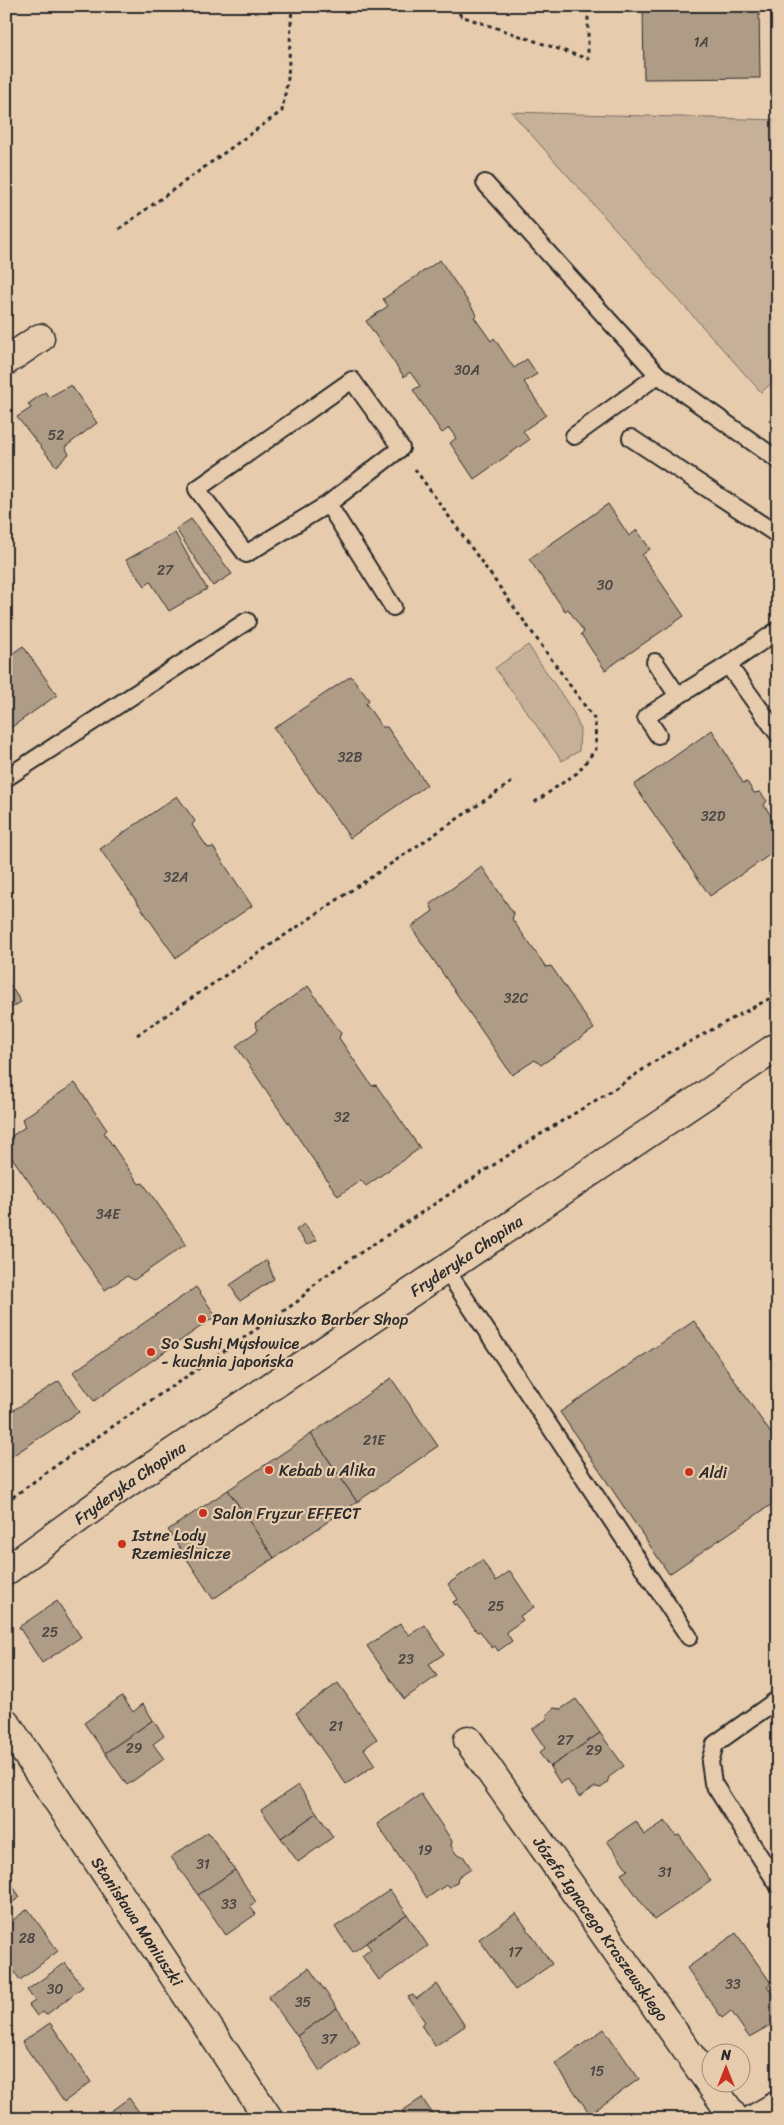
<svg xmlns="http://www.w3.org/2000/svg" width="784" height="2125" font-family="Sriracha,sans-serif">
	<style>
		.green { fill: #c7b098; stroke: #796e62 }
		.building { fill: #af9c87; stroke: #2b2b2b }
		.lines { fill: none; stroke-linecap: round; stroke-linejoin: round }
		.service-casing { stroke: #2b2b2b; stroke-width: 20 }
		.minor-casing { stroke: #2b2b2b; stroke-width: 31 }
		.tertiary-casing { stroke: #2b2b2b; stroke-width: 31 }
		.path { stroke: #2b2b2b; stroke-width: 3; stroke-dasharray: 4 4; stroke-linecap: butt }
		.service { stroke: #e6cbad; stroke-width: 16 }
		.minor { stroke: #e6cbad; stroke-width: 28 }
		.tertiary { stroke: #e6cbad; stroke-width: 28 }
		.poi-dot { fill: #c8321e; stroke: #e6cbad; stroke-width: 2 }
		.labels { text-anchor: middle; dominant-baseline: central; stroke-width: 4.5; stroke-linejoin: round; paint-order: stroke }
		.number-label { font-size: 14px; fill: #4c4742 }
		.street-label { font-size: 16px; fill: #2b2b2b; stroke: #e6cbad }
		.poi-label { font-size: 16px; fill: #2b2b2b; stroke: #e6cbad; text-anchor: start }
	</style>
	<rect width="100%" height="100%" fill="#e6cbad"/>
	<filter id="ink" filterUnits="userSpaceOnUse"><feTurbulence type="fractalNoise" baseFrequency=".02" numOctaves="2"/><feDisplacementMap in="SourceGraphic" scale="10" xChannelSelector="R" yChannelSelector="G"/><feConvolveMatrix kernelMatrix="1 2 1 2 8 2 1 2 1" color-interpolation-filters="sRGB"/></filter>
	<g filter="url(#ink)">
		<g class="green">
			<polygon points="511,112 778,120 778,378 761,392"/>
			<polygon points="528,645 574,713 580,729 579,751 562,761 495,668"/>
		</g>
		<g class="building">
			<polygon points="643,6 759,6 760,78 644,79"/>
			<polygon points="440,260 477,315 474,317 491,341 494,338 514,368 527,359 537,374 524,382 546,415 523,431 529,440 474,479 450,443 456,438 449,428 442,433 413,390 420,386 410,372 404,377 366,321 388,306 383,299"/>
			<polygon points="71,385 97,423 65,447 69,454 56,466 17,417 31,408 28,404 45,392 49,397"/>
			<polygon points="608,504 629,536 637,530 650,549 642,555 684,616 605,670 581,634 584,632 568,609 565,611 529,559"/>
			<polygon points="191,519 232,574 213,586 176,529"/>
			<polygon points="175,533 207,589 169,611 150,581 145,586 126,560"/>
			<polygon points="23,646 57,695 9,729 6,725 6,658"/>
			<polygon points="351,676 369,700 366,704 382,727 387,727 427,785 350,838 274,728"/>
			<polygon points="712,730 743,783 747,782 754,793 760,792 767,801 764,805 778,827 778,849 710,896 634,785"/>
			<polygon points="177,796 195,821 192,825 208,848 213,847 252,906 176,958 100,849"/>
			<polygon points="482,867 514,914 512,919 546,967 551,966 594,1029 541,1065 535,1060 512,1075 411,927 433,911 430,904"/>
			<polygon points="6,979 21,1002 6,1011"/>
			<polygon points="308,986 341,1033 339,1038 372,1086 376,1085 420,1148 366,1186 361,1180 338,1196 236,1046 258,1030 255,1023"/>
			<polygon points="75,1083 107,1130 104,1133 139,1184 143,1183 186,1244 134,1280 127,1276 105,1290 6,1149 6,1140 25,1127 22,1119"/>
			<polygon points="304,1224 317,1240 307,1245 296,1230"/>
			<polygon points="267,1260 274,1279 240,1301 230,1285"/>
			<polygon points="196,1287 216,1316 94,1401 73,1372"/>
			<polygon points="694,1321 778,1444 778,1500 669,1574 560,1412"/>
			<polygon points="391,1378 438,1446 357,1502 311,1434"/>
			<polygon points="59,1381 79,1412 6,1460 6,1415"/>
			<polygon points="311,1434 357,1502 274,1558 228,1490"/>
			<polygon points="228,1490 274,1558 213,1599 168,1530"/>
			<polygon points="482,1560 496,1581 510,1571 534,1607 520,1616 523,1620 506,1632 512,1641 498,1651 495,1646 492,1648 480,1631 477,1632 457,1604 455,1605 453,1602 458,1599 448,1584"/>
			<polygon points="57,1601 81,1637 42,1663 19,1627"/>
			<polygon points="400,1624 409,1635 425,1625 444,1654 429,1664 437,1676 404,1699 367,1646"/>
			<polygon points="338,1683 377,1739 364,1749 375,1765 346,1784 296,1713"/>
			<polygon points="122,1696 133,1712 143,1704 153,1720 105,1753 84,1723"/>
			<polygon points="576,1699 600,1733 550,1767 539,1753 545,1748 532,1729 547,1719 548,1713 554,1708 561,1709"/>
			<polygon points="153,1720 164,1736 153,1744 164,1759 127,1785 105,1753"/>
			<polygon points="600,1733 624,1766 609,1777 607,1783 601,1788 595,1787 579,1797 567,1779 560,1783 550,1767"/>
			<polygon points="298,1785 317,1813 281,1838 261,1810"/>
			<polygon points="421,1794 452,1841 451,1846 457,1855 463,1856 471,1868 458,1877 457,1882 450,1887 446,1885 427,1898 377,1824"/>
			<polygon points="317,1813 333,1837 298,1862 281,1838"/>
			<polygon points="636,1821 644,1835 665,1821 676,1836 679,1835 711,1881 654,1920 621,1874 628,1870 607,1841"/>
			<polygon points="208,1832 235,1870 198,1895 171,1857"/>
			<polygon points="235,1870 256,1902 250,1907 256,1914 226,1935 198,1895"/>
			<polygon points="6,1876 20,1897 6,1907"/>
			<polygon points="390,1890 407,1914 353,1952 335,1927"/>
			<polygon points="28,1909 58,1951 20,1980 6,1960 6,1925"/>
			<polygon points="516,1913 552,1964 515,1990 479,1939"/>
			<polygon points="407,1914 428,1946 379,1980 362,1956 371,1949 366,1943"/>
			<polygon points="736,1933 771,1983 767,1986 778,2002 778,2017 774,2019 776,2022 749,2037 731,2011 722,2018 687,1968"/>
			<polygon points="65,1963 83,1987 46,2015 43,2012 37,2016 29,2005 35,2001 27,1990"/>
			<polygon points="309,1968 337,2008 297,2036 268,1996"/>
			<polygon points="437,1984 465,2026 435,2046 421,2025 425,2022 408,1997 413,1995 416,1999"/>
			<polygon points="337,2008 360,2042 320,2071 297,2036"/>
			<polygon points="50,2023 91,2082 64,2102 22,2042"/>
			<polygon points="604,2029 639,2079 590,2114 555,2064"/>
			<polygon points="129,2098 144,2119 100,2119"/>
			<polygon points="422,2098 436,2119 403,2119 407,2117 402,2111"/>
		</g>
		<g class="lines">
			<defs>
				<g id="service">
					<polyline points="485,183 658,375 778,460"/>
					<polyline points="574,436 658,375"/>
					<polyline points="631,438 778,535"/>
					<polyline points="328,504 401,448 352,380 197,489 246,554 328,504 393,607"/>
					<polyline points="778,630 728,665 778,734"/>
					<polyline points="655,662 678,696 728,665"/>
					<polyline points="658,735 646,717 678,696"/>
					<polyline points="6,778 247,621"/>
					<polyline points="445,1268 689,1637"/>
					<polyline points="778,1699 715,1744 710,1762 713,1783 778,1885"/>
				</g>
				<g id="minor">
					<polyline points="6,361 40,338"/>
					<path id="s1" d="M6,1723L269,2119"/>
					<path id="s2" d="M468,1740L735,2119"/>
					<polyline points="754,2119 778,2105"/>
				</g>
				<g id="tertiary">
					<path id="s3" d="M6,1571L123,1486L778,1046"/>
				</g>
			</defs>
			<use href="#service" class="service-casing"/>
			<use href="#minor" class="minor-casing"/>
			<use href="#tertiary" class="tertiary-casing"/>
			<g class="path">
				<polyline points="455,6 461,16 588,59 588,6"/>
				<polyline points="119,229 282,111 288,78 292,6"/>
				<polyline points="415,469 595,720 596,749 577,773 532,804"/>
				<polyline points="137,1035 515,780"/>
				<polyline points="6,1502 72,1454 298,1301 319,1280 536,1137 619,1086 663,1056 778,994"/>
			</g>
			<use href="#service" class="service"/>
			<use href="#minor" class="minor"/>
			<use href="#tertiary" class="tertiary"/>
		</g>
	</g>
	<g class="poi-dot">
		<circle cx="202" cy="1319" r="5"/>
		<circle cx="151" cy="1352" r="5"/>
		<circle cx="269" cy="1470" r="5"/>
		<circle cx="689" cy="1472" r="5"/>
		<circle cx="203" cy="1513" r="5"/>
		<circle cx="122" cy="1544" r="5"/>
	</g>
	<g class="labels">
		<g class="number-label">
			<text x="701" y="42">1A</text>
			<text x="467" y="370">30A</text>
			<text x="56" y="435">52</text>
			<text x="165" y="570">27</text>
			<text x="605" y="585">30</text>
			<text x="350" y="757">32B</text>
			<text x="713" y="816">32D</text>
			<text x="176" y="877">32A</text>
			<text x="516" y="998">32C</text>
			<text x="342" y="1117">32</text>
			<text x="108" y="1214">34E</text>
			<text x="374" y="1440">21E</text>
			<text x="496" y="1606">25</text>
			<text x="50" y="1632">25</text>
			<text x="406" y="1659">23</text>
			<text x="336" y="1726">21</text>
			<text x="565" y="1740">27</text>
			<text x="134" y="1748">29</text>
			<text x="594" y="1750">29</text>
			<text x="425" y="1850">19</text>
			<text x="203" y="1864">31</text>
			<text x="665" y="1872">31</text>
			<text x="229" y="1904">33</text>
			<text x="27" y="1938">28</text>
			<text x="515" y="1952">17</text>
			<text x="733" y="1984">33</text>
			<text x="55" y="1989">30</text>
			<text x="303" y="2002">35</text>
			<text x="329" y="2039">37</text>
			<text x="597" y="2071">15</text>
		</g>
		<g class="street-label">
			<text stroke="none"><textPath href="#s3" startOffset="558">Fryderyka Chopina</textPath></text>
			<text stroke="none"><textPath href="#s3" startOffset="152">Fryderyka Chopina</textPath></text>
			<text stroke="none"><textPath href="#s1" startOffset="238">Stanisława Moniuszki</textPath></text>
			<text stroke="none"><textPath href="#s2" startOffset="231">Józefa Ignacego Kraszewskiego</textPath></text>
		</g>
		<g class="poi-label">
			<text x="212" y="1319">Pan Moniuszko Barber Shop</text>
			<text x="161" y="1343">So Sushi Mysłowice<tspan x="161" dy="18">- kuchnia japońska</tspan></text>
			<text x="279" y="1470">Kebab u Alika</text>
			<text x="699" y="1472">Aldi</text>
			<text x="213" y="1513">Salon Fryzur EFFECT</text>
			<text x="132" y="1535">Istne Lody<tspan x="132" dy="18">Rzemieślnicze</tspan></text>
		</g>
	</g>
	<rect width="784" height="2125" fill="none" stroke="#e6cbad" stroke-width="25"/>
	<rect x="12" y="12" width="759" height="2100" fill="none" stroke="#2b2b2b" stroke-width="2" filter="url(#ink)"/>
	<g transform="translate(726 2068)"><circle r="24" fill="#e6cbad" stroke="#9b8b79"/>
	<path d="M0-4L9 19L0 12L-9 19Z" fill="#c8321e"/>
	<text y="-8" font-size="14" font-weight="bold" text-anchor="middle" fill="#2b2b2b">N</text>
	</g>
</svg>
